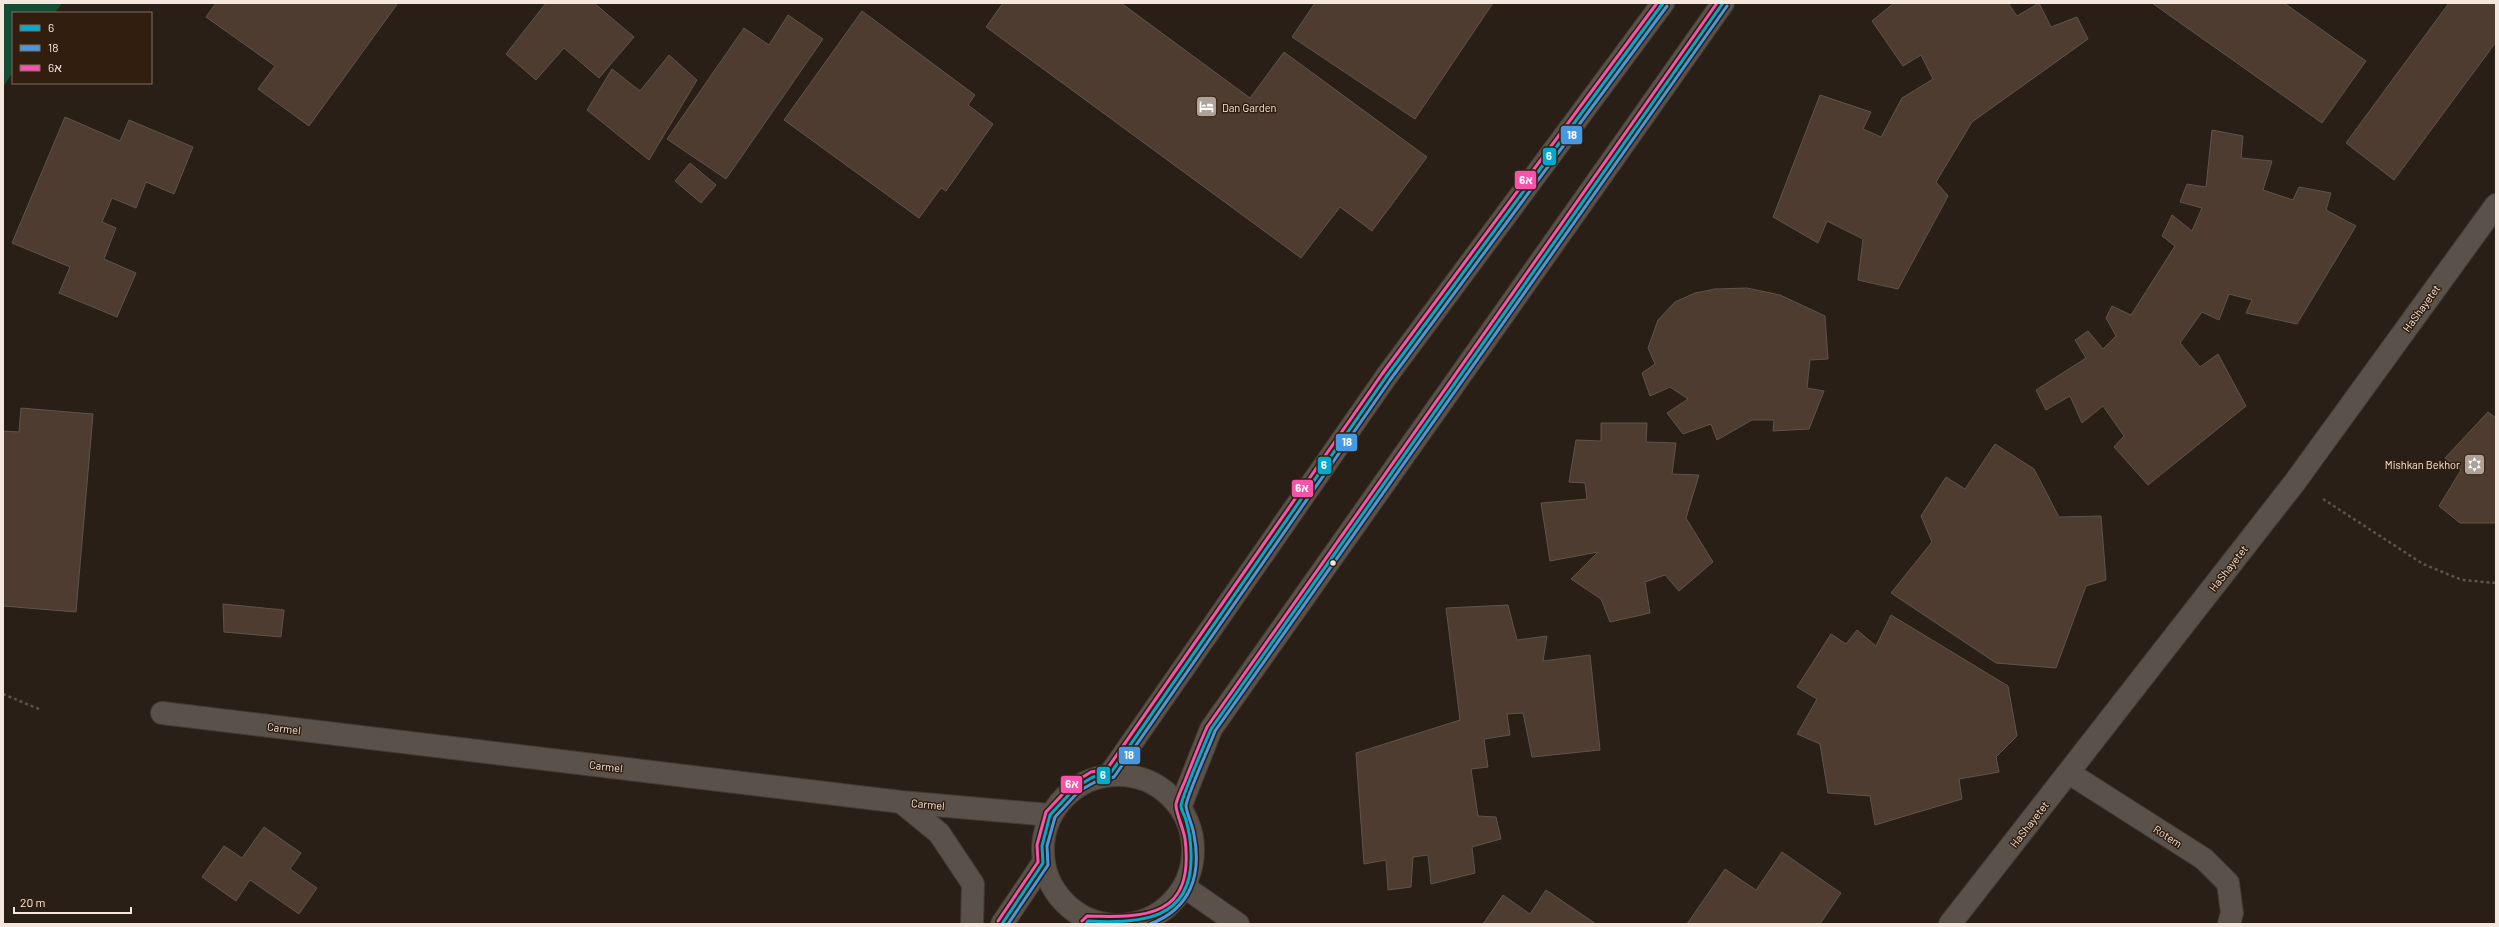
<svg xmlns="http://www.w3.org/2000/svg" width="2499" height="927" font-family="Barlow,sans-serif">
	<style>
		.green { fill: #144d36 }
		.building { fill: #4e3c31; stroke: #5e544d }
		.lines { fill: none; stroke-linecap: round; stroke-linejoin: round }
		.minor-casing { stroke: #433a34; stroke-width: 24 }
		.path { stroke: #5b544e; stroke-width: 2.5; stroke-dasharray: 3 3; stroke-linecap: butt }
		.minor { stroke: #5a514b; stroke-width: 22 }
		.bus-1-casing { stroke: #321e0f; stroke-width: 6 }
		.bus-2-casing { stroke: #321e0f; stroke-width: 6 }
		.bus-3-casing { stroke: #321e0f; stroke-width: 6 }
		.bus-1 { stroke: #00a9ce; stroke-width: 3 }
		.bus-2 { stroke: #4699e1; stroke-width: 3 }
		.bus-3 { stroke: #f653ac; stroke-width: 3 }
		.bus-dot { fill: #f5e7dd; stroke: #321e0f; stroke-width: 1.5 }
		.labels { text-anchor: middle; dominant-baseline: central; stroke-width: 3; stroke-linejoin: round; paint-order: stroke }
		.poi-label { font-size: 11px; fill: #f5e7dd; stroke: #321e0f; text-anchor: start }
		.street-label { font-size: 11px; fill: #f5e7dd; stroke: #321e0f }
		.line-badge { stroke: #321e0f; stroke-width: 1.5 }
		.badge-label { font-size: 11px; text-anchor: middle; font-weight: bold; fill: #fff }
	</style>
	<rect width="100%" height="100%" fill="#2a1f17"/>
	<polygon class="green" points="3,3 62,3 55,13 13,13 13,72 3,87"/>
	<g class="building">
		<polygon points="216,3 398,3 309,126 258,89 275,66 206,17"/>
		<polygon points="546,3 594,3 634,37 599,78 564,48 536,80 506,54"/>
		<polygon points="1003,3 1121,3 1250,98 1284,52 1427,157 1372,231 1340,207 1301,258 986,27"/>
		<polygon points="1315,3 1493,3 1415,119 1292,37"/>
		<polygon points="1894,3 2008,3 2017,16 2039,3 2051,27 2077,17 2088,39 1972,122 1936,182 1948,196 1898,289 1858,280 1863,239 1827,221 1818,243 1773,217 1820,95 1871,112 1863,129 1881,137 1902,98 1933,79 1921,55 1903,66 1872,21"/>
		<polygon points="2152,3 2284,3 2366,61 2322,123"/>
		<polygon points="2449,3 2496,3 2496,42 2394,180 2346,143"/>
		<polygon points="862,11 975,95 968,105 993,124 946,191 941,188 919,218 784,120"/>
		<polygon points="788,15 823,39 726,179 667,139 744,28 769,45"/>
		<polygon points="669,55 697,80 649,160 587,110 612,69 640,91"/>
		<polygon points="65,117 120,141 129,120 193,147 174,194 146,182 136,208 112,198 102,222 116,228 104,259 136,273 117,317 59,293 70,267 12,243"/>
		<polygon points="2212,130 2243,136 2241,158 2272,161 2263,190 2293,200 2299,187 2331,193 2326,210 2356,226 2297,324 2246,313 2252,300 2229,294 2219,320 2202,312 2180,343 2200,367 2218,354 2246,406 2148,485 2114,447 2124,436 2103,406 2082,423 2070,396 2046,410 2036,390 2086,358 2075,340 2088,331 2103,349 2116,336 2106,318 2112,306 2131,315 2175,246 2162,236 2172,215 2192,231 2202,208 2180,202 2187,184 2206,187"/>
		<polygon points="690,163 716,185 701,203 675,181"/>
		<polygon points="1747,288 1780,295 1825,316 1828,359 1810,360 1807,388 1824,391 1809,429 1773,431 1774,420 1752,420 1717,440 1711,424 1683,434 1667,413 1688,399 1670,387 1650,396 1642,373 1655,364 1648,348 1658,320 1675,302 1695,293 1715,289"/>
		<polygon points="21,408 93,414 76,612 3,606 3,431 19,432"/>
		<polygon points="2488,412 2496,418 2496,523 2460,523 2439,506 2461,470 2445,458"/>
		<polygon points="1601,423 1647,423 1646,442 1676,443 1672,474 1699,475 1686,518 1713,562 1679,591 1665,575 1645,582 1650,613 1610,622 1601,599 1571,579 1598,552 1550,561 1541,503 1587,499 1585,483 1569,482 1576,440 1601,441"/>
		<polygon points="1995,444 2034,469 2059,517 2101,516 2106,580 2086,586 2056,668 1996,663 1891,593 1932,542 1921,516 1946,477 1965,489"/>
		<polygon points="223,604 284,610 281,637 224,632"/>
		<polygon points="1508,605 1517,640 1547,636 1543,661 1590,655 1600,750 1532,757 1523,713 1507,714 1510,735 1484,739 1488,767 1471,769 1478,816 1496,817 1501,839 1472,847 1475,873 1431,884 1428,855 1413,857 1411,887 1388,890 1386,860 1364,864 1356,753 1460,720 1446,608"/>
		<polygon points="1891,615 2008,686 2017,736 1996,757 1999,772 1959,779 1962,799 1875,825 1870,796 1828,793 1820,744 1797,734 1817,699 1797,687 1831,634 1846,644 1857,630 1876,646"/>
		<polygon points="264,827 301,853 290,869 317,888 299,914 250,880 236,901 202,877 224,846 242,858"/>
		<polygon points="1782,852 1841,893 1820,924 1687,924 1725,869 1756,890"/>
		<polygon points="1546,890 1596,924 1483,924 1503,895 1530,914"/>
	</g>
	<g class="lines">
		<defs>
			<g id="minor">
				<polyline points="162,713 901,802 1050,815"/>
				<polyline points="2069,773 2204,859 2228,883 2232,913 2229,924"/>
				<polyline points="1110,774 1386,377 1663,3"/>
				<circle cx="1118" cy="850" r="75"/>
				<polyline points="901,802 939,833 973,884 972,924"/>
				<polyline points="1181,805 1211,729 1723,3"/>
				<polyline points="1186,888 1238,924"/>
				<polyline points="1002,924 1043,863"/>
				<polyline points="1950,924 2295,482 2496,205"/>
			</g>
		</defs>
		<use href="#minor" class="minor-casing"/>
		<g class="path">
			<polyline points="2323,499 2423,564 2462,580 2496,583"/>
			<polyline points="3,694 41,710"/>
		</g>
		<use href="#minor" class="minor"/>
		<defs>
			<g id="bus-1">
				<polyline points="1002,924 1043,863 1042,846 1050,815 1076,787 1093,777 1110,774 1386,377 1663,3"/>
				<path d="M1086,924L1088,921C1139,924 1194,921 1191,853C1191,842 1189,831 1186,820C1185,816 1181,810 1181,806C1181,798 1206,741 1211,729L1723,3"/>
			</g>
			<g id="bus-2">
				<polyline points="1008,924 1048,865 1047,846 1055,817 1079,791 1095,782 1114,777 1390,380 1667,6"/>
				<path d="M1150,924C1190,909 1202,876 1194,835C1193,826 1187,815 1186,806C1186,797 1211,743 1215,731L1727,6"/>
			</g>
			<g id="bus-3">
				<polyline points="998,921 1038,862 1037,845 1046,812 1073,783 1091,772 1107,769 1382,374 1657,3"/>
				<path d="M1082,921L1087,916C1147,918 1195,917 1185,839C1184,830 1175,811 1176,804C1178,796 1182,788 1185,781C1192,763 1199,745 1207,727L1717,3"/>
			</g>
		</defs>
		<use href="#bus-1" class="bus-1-casing"/>
		<use href="#bus-2" class="bus-2-casing"/>
		<use href="#bus-3" class="bus-3-casing"/>
		<use href="#bus-1" class="bus-1"/>
		<use href="#bus-2" class="bus-2"/>
		<use href="#bus-3" class="bus-3"/>
	</g>
	<defs>
		<symbol id="hotel-square" viewBox="-11 -11 22 22"><rect x="-9" y="-9" width="18" height="18" rx="4" fill="#aea198" stroke="#321e0f"/><path d="M-6-4.5h1.5V1H6V5H4.5V3h-9V5H-6ZM-4 0a1.8 1.8 0 1 1 3.6 0ZM.5 0V-2.5h3Q6-2.5 6 0Z" fill="#fff"/></symbol>
		<symbol id="synagogue-square" viewBox="-11 -11 22 22"><rect x="-9" y="-9" width="18" height="18" rx="4" fill="#aea198" stroke="#321e0f"/><path d="M0-6.5L5.6 3.2H-5.6ZM0 6.5L5.6-3.2H-5.6Z" fill="#fff"/></symbol>
	</defs>
	<g fill-rule="evenodd">
		<use href="#hotel-square" x="1194" y="94" width="25" height="25"/>
		<use href="#synagogue-square" x="2462" y="452" width="25" height="25"/>
	</g>
	<circle class="bus-dot" cx="1333" cy="563" r="3.5"/>
	<g class="labels">
		<g class="poi-label">
			<text x="1222" y="107">Dan Garden</text>
			<text x="2460" y="464" text-anchor="end">Mishkan Bekhor</text>
		</g>
		<g class="street-label">
			<text transform="translate(2421 308) rotate(-54)">HaShayetet</text>
			<text transform="translate(2228 568) rotate(-52)">HaShayetet</text>
			<text transform="translate(284 728) rotate(7)">Carmel</text>
			<text transform="translate(606 766) rotate(7)">Carmel</text>
			<text transform="translate(928 804) rotate(5)">Carmel</text>
			<text transform="translate(2029 824) rotate(-52)">HaShayetet</text>
			<text transform="translate(2168 836) rotate(33)">Rotem</text>
		</g>
	</g>
	<g class="line-badge">
		<rect x="1560" y="125" width="23" height="20" rx="4" fill="#4699e1"/>
		<rect x="1542" y="147" width="15" height="19" rx="4" fill="#00a9ce"/>
		<rect x="1514" y="170" width="23" height="20" rx="4" fill="#f653ac"/>
		<rect x="1335" y="433" width="23" height="19" rx="4" fill="#4699e1"/>
		<rect x="1317" y="456" width="15" height="19" rx="4" fill="#00a9ce"/>
		<rect x="1291" y="479" width="23" height="19" rx="4" fill="#f653ac"/>
		<rect x="1118" y="746" width="23" height="19" rx="4" fill="#4699e1"/>
		<rect x="1096" y="766" width="15" height="19" rx="4" fill="#00a9ce"/>
		<rect x="1060" y="775" width="23" height="19" rx="4" fill="#f653ac"/>
	</g>
	<g class="badge-label">
		<text x="1572" y="139">18</text>
		<text x="1549" y="160">6</text>
		<text x="1526" y="184">6א</text>
		<text x="1347" y="446">18</text>
		<text x="1324" y="469">6</text>
		<text x="1302" y="492">6א</text>
		<text x="1129" y="759">18</text>
		<text x="1103" y="779">6</text>
		<text x="1072" y="788">6א</text>
	</g>
	<rect width="2499" height="927" fill="none" stroke="#f5e7dd" stroke-width="8"/>
	<rect x="12" y="12" width="140" height="72" fill="#321e0f" stroke="#806e61"/>
	<rect x="20" y="25" width="20" height="6" fill="#00a9ce" stroke="#806e61"/>
	<text x="48" y="32" font-size="12" fill="#f5e7dd">6</text>
	<rect x="20" y="45" width="20" height="6" fill="#4699e1" stroke="#806e61"/>
	<text x="48" y="52" font-size="12" fill="#f5e7dd">18</text>
	<rect x="20" y="65" width="20" height="6" fill="#f653ac" stroke="#806e61"/>
	<text x="48" y="72" font-size="12" fill="#f5e7dd">6א</text>
	<path d="M14 907v6h117v-6" fill="none" stroke="#f5e7dd" stroke-width="2"/>
	<text x="20" y="907" font-size="12" fill="#f5e7dd" stroke="#321e0f" stroke-width="3" paint-order="stroke">20 m</text>
</svg>
